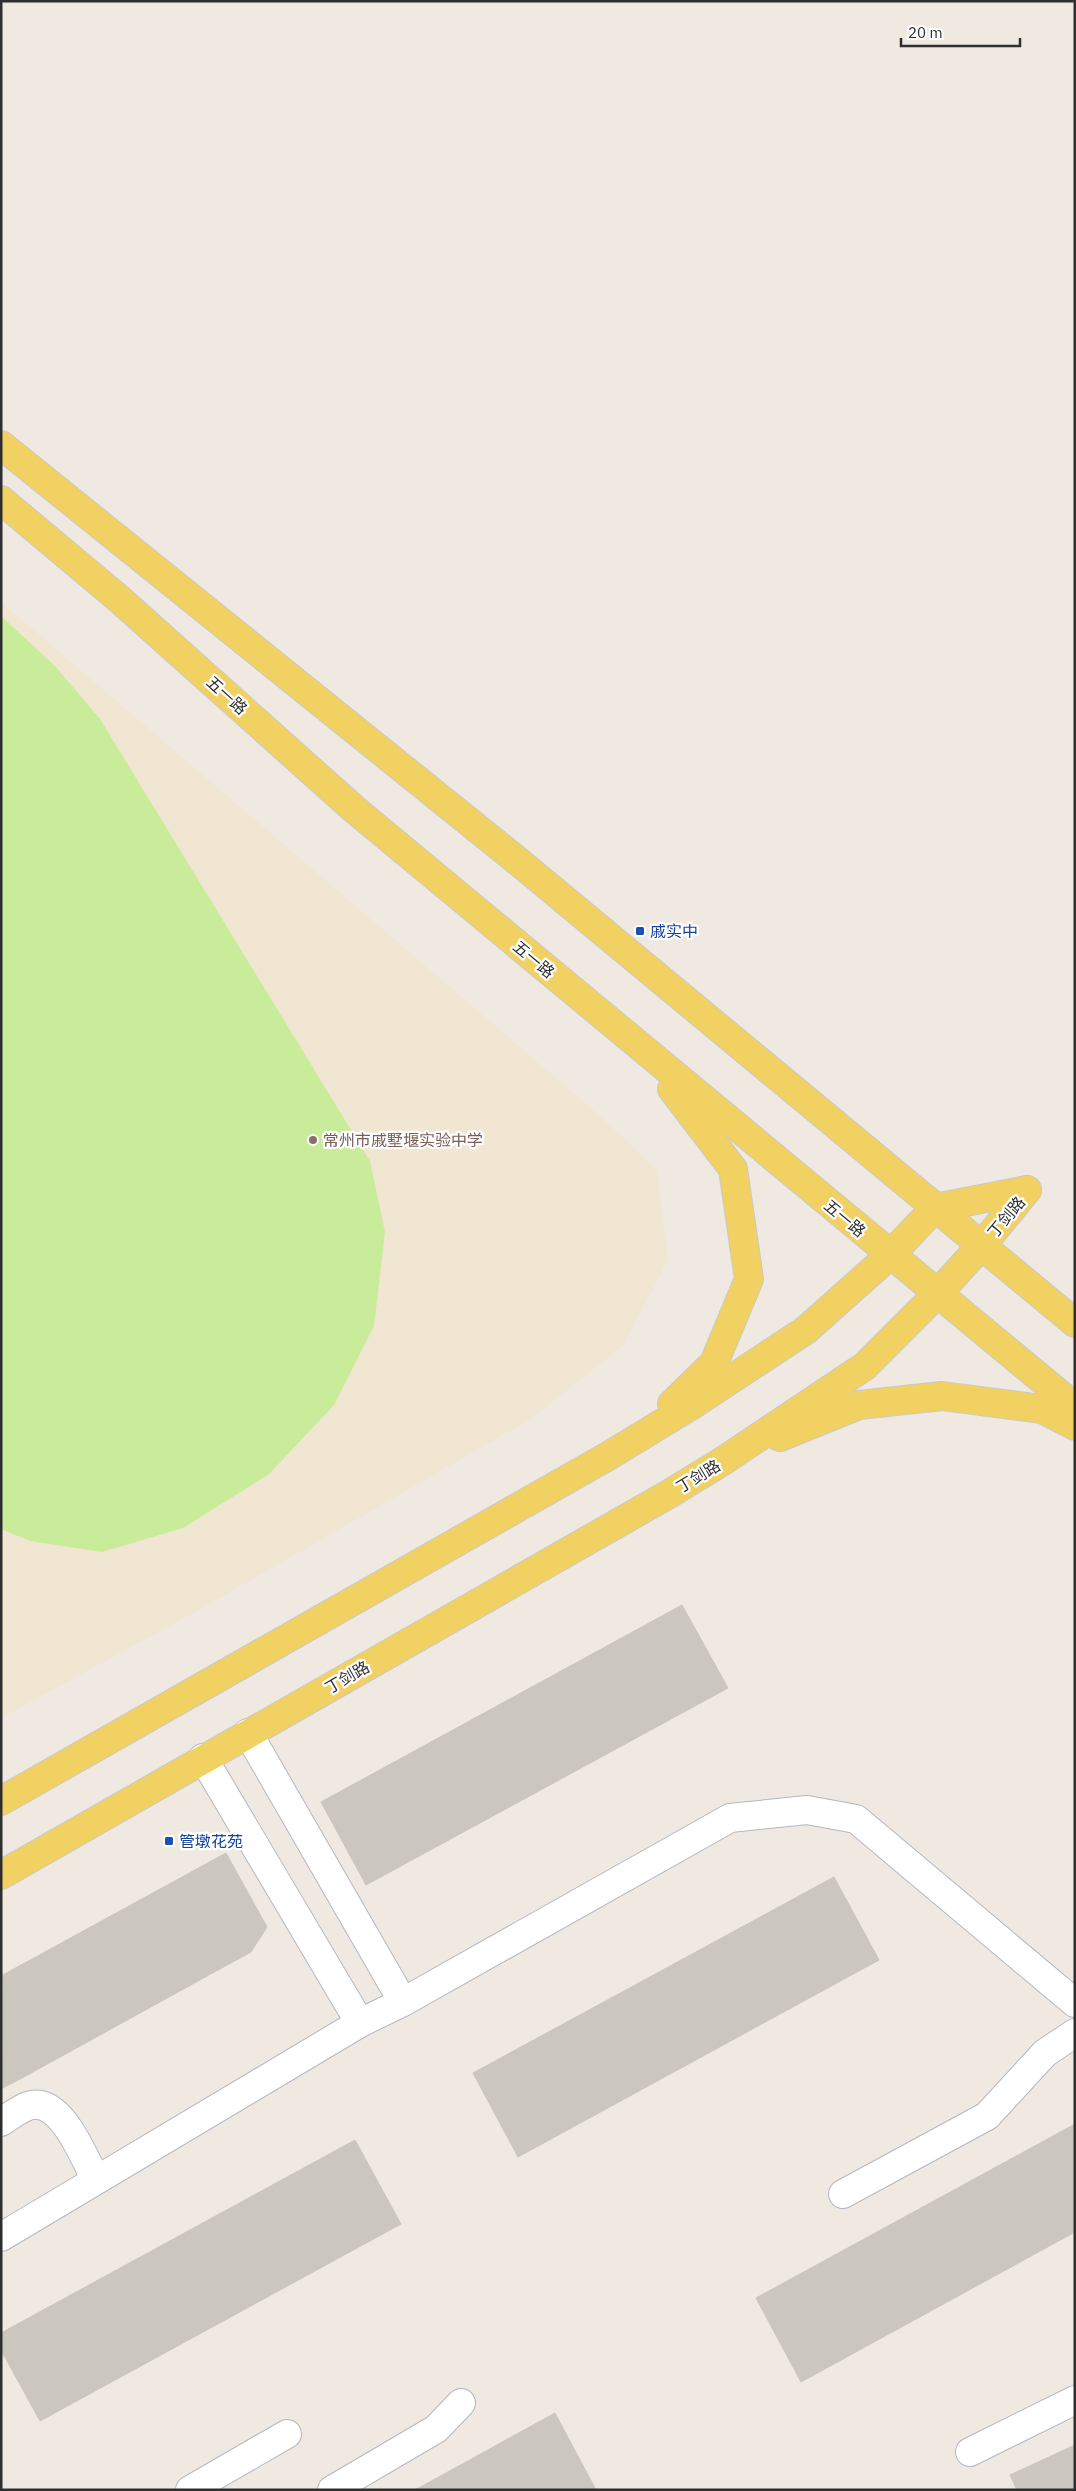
<svg xmlns="http://www.w3.org/2000/svg" width="1076" height="2491" font-family="'IBM Plex Sans','Noto Sans SC',sans-serif">
	<style>
		.education { fill: #f0e6d1 }
		.pitch { fill: #c9ec9a }
		.building { fill: #cbc7bf; stroke: #cbc5ba }
		.lines { fill: none; stroke-linecap: round; stroke-linejoin: round }
		.minor-casing { stroke: #b4b7c1; stroke-width: 30 }
		.major-casing { stroke: #c9c9c9; stroke-width: 30 }
		.minor { stroke: #fff; stroke-width: 28 }
		.major { stroke: #f2d163; stroke-width: 28 }
		.transit-dot { fill: #1a4fb4; stroke: #fff; stroke-width: 2 }
		.education-dot { fill: #8d6e63; stroke: #fff; stroke-width: 2 }
		.labels { text-anchor: middle; dominant-baseline: central; stroke-width: 4.5; stroke-linejoin: round; paint-order: stroke }
		.street-label { font-size: 16px; fill: #2e2e2e; stroke: #fff }
		.transit-label { font-size: 16px; fill: #164399; stroke: #fff; text-anchor: start }
		.education-label { font-size: 16px; fill: #785e54; stroke: #fff; text-anchor: start }
	</style>
	<rect width="100%" height="100%" fill="#efe9e1"/>
	<polygon class="education" points="1,602 592,1109 657,1170 668,1259 624,1345 529,1420 199,1610 1,1718"/>
	<polygon class="pitch" points="1,616 55,666 100,719 370,1161 385,1232 374,1326 334,1405 269,1474 183,1528 102,1552 30,1541 1,1529"/>
	<g class="building">
		<polygon points="682,1605 728,1688 366,1885 321,1802"/>
		<polygon points="226,1853 267,1927 251,1952 218,1970 178,1898 1,1995 1,1976"/>
		<polygon points="834,1877 879,1960 518,2157 473,2073"/>
		<polygon points="178,1898 218,1970 22,2078 1,2038 1,1995"/>
		<polygon points="1,2038 22,2078 1,2089"/>
		<polygon points="1075,2124 1075,2232 801,2382 756,2298"/>
		<polygon points="355,2140 401,2224 40,2421 1,2350 1,2333"/>
		<polygon points="555,2413 596,2490 415,2490"/>
		<polygon points="1075,2445 1075,2490 1017,2490 1010,2475"/>
	</g>
	<g class="lines">
		<defs>
			<g id="minor">
				<polyline points="248,1733 403,2002"/>
				<polyline points="203,1758 360,2023"/>
				<path d="M1,2122C9,2117 19,2109 28,2106C61,2095 84,2158 96,2180"/>
				<polyline points="843,2194 987,2116 1045,2053 1075,2033"/>
				<polyline points="1,2237 360,2023 403,2002 730,1818 807,1810 856,1819 1075,2003"/>
				<polyline points="970,2452 1075,2400"/>
				<polyline points="190,2490 287,2434"/>
				<polyline points="332,2490 436,2429 461,2403"/>
			</g>
			<g id="major">
				<polyline points="1,445 514,858 1075,1323"/>
				<polyline points="1,500 118,598 354,809 1075,1407"/>
				<polyline points="672,1404 714,1363 749,1279 733,1169 672,1089"/>
				<polyline points="780,1437 859,1405 942,1396 1042,1409 1075,1426"/>
				<polyline points="1,1801 610,1455 692,1405 806,1330 890,1255 935,1208 1027,1190"/>
				<polyline points="1,1875 669,1494 723,1461 865,1366 938,1293 982,1245 1027,1190"/>
			</g>
		</defs>
		<use href="#minor" class="minor-casing"/>
		<use href="#major" class="major-casing"/>
		<use href="#minor" class="minor"/>
		<use href="#major" class="major"/>
	</g>
	<g class="transit-dot">
		<rect x="635" y="926" width="10" height="10" rx="2.5"/>
		<rect x="164" y="1836" width="10" height="10" rx="2.5"/>
	</g>
	<circle class="education-dot" cx="313" cy="1140" r="5"/>
	<g class="labels">
		<g class="street-label">
			<text transform="translate(227 695) rotate(42)">五一路</text>
			<text transform="translate(534 959) rotate(40)">五一路</text>
			<text transform="translate(1006 1217) rotate(-50)">丁剑路</text>
			<text transform="translate(845 1218) rotate(40)">五一路</text>
			<text transform="translate(698 1476) rotate(-31)">丁剑路</text>
			<text transform="translate(347 1677) rotate(-30)">丁剑路</text>
		</g>
		<g class="transit-label">
			<text x="650" y="931">戚实中</text>
			<text x="179" y="1841">管墩花苑</text>
		</g>
		<g class="education-label">
			<text x="323" y="1140">常州市戚墅堰实验中学</text>
		</g>
	</g>
	<rect width="1076" height="2491" fill="none" stroke="#2e2e2e" stroke-width="5"/>
	<path d="M901 38v8h119v-8" fill="none" stroke="#2e2e2e" stroke-width="2.5"/>
	<text x="908" y="38" font-size="15" fill="#2e2e2e" stroke="#ffffff" stroke-width="4" paint-order="stroke">20 m</text>
</svg>
